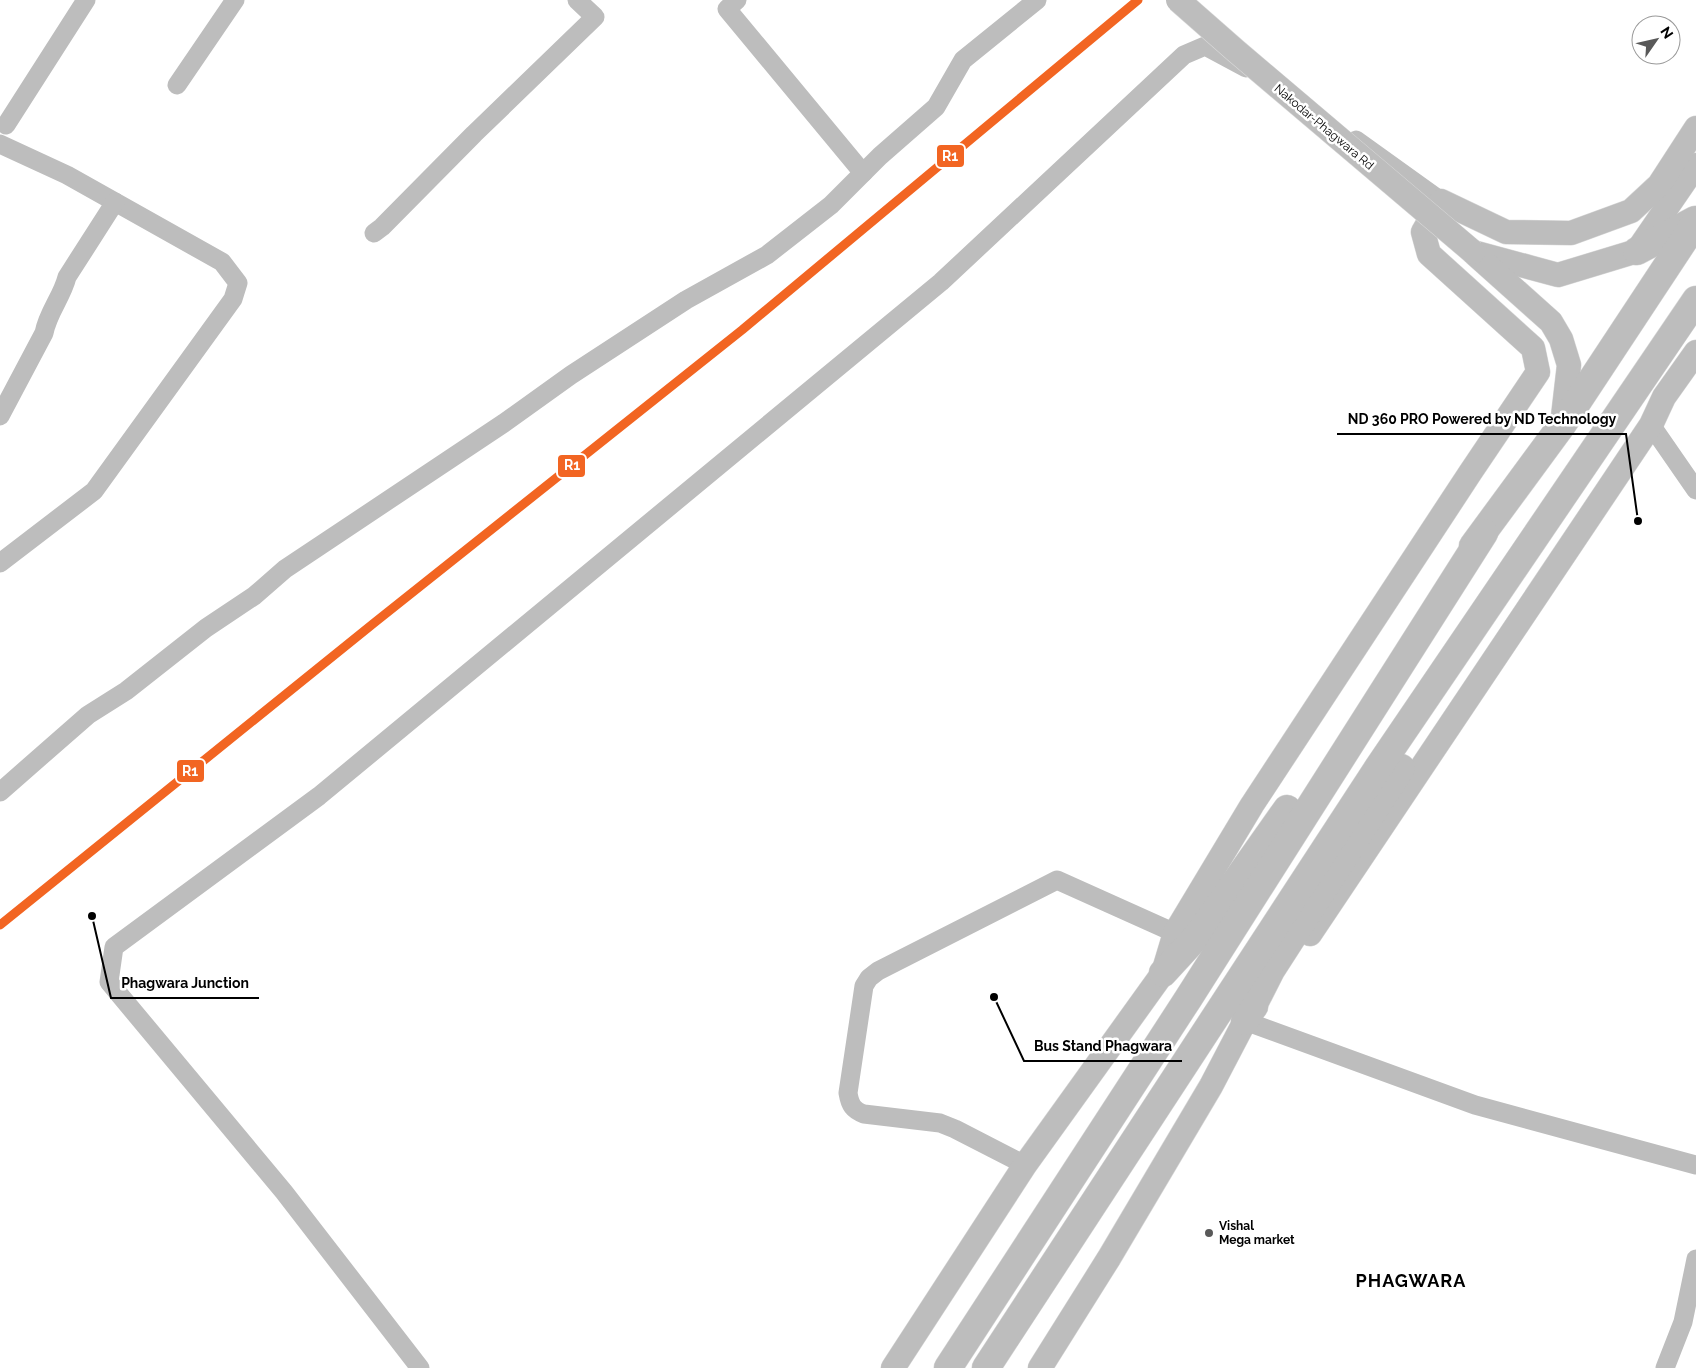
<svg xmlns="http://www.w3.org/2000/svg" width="1696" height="1368" font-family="Raleway,sans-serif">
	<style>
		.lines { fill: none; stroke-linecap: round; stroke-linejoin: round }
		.major-casing { stroke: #dbdbdb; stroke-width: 25 }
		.highway-casing { stroke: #dbdbdb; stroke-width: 29 }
		.minor { stroke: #bdbdbd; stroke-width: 19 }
		.major { stroke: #bdbdbd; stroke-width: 24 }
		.highway { stroke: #bdbdbd; stroke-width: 28 }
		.major-bridge-casing { stroke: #dbdbdb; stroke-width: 25; stroke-linecap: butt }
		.major-bridge { stroke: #bdbdbd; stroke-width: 24 }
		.rail-1-casing { stroke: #fff; stroke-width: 12 }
		.rail-1 { stroke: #f26522; stroke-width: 9 }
		.poi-dot { fill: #595959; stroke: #fff; stroke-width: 2 }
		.labels { text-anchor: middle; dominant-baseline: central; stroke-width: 5; stroke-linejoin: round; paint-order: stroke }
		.street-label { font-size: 12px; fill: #000; stroke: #fff }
		.poi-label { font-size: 12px; font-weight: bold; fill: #000; stroke: #fff; text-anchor: start }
		.district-label { font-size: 18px; font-weight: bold; letter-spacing: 1px; fill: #000; stroke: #fff }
		.leader { fill: none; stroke: #000; stroke-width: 2 }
		.callout-dot { fill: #000; stroke: #fff; stroke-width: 2 }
		.callout-label { font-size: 14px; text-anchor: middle; font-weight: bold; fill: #000; stroke: #fff; stroke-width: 5; stroke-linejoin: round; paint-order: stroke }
		.line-badge { stroke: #fff; stroke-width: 2 }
		.badge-label { font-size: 14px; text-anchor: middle; font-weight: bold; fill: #fff }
	</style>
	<rect width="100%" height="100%" fill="#fff"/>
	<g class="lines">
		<defs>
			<g id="major">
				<polyline points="1473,252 1558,275 1637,251 1696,165"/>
				<polyline points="1476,255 1551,322 1561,339 1569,365 1562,425"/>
				<polyline points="1310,934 1651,425 1664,397 1696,352"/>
				<polyline points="893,1368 1025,1165 1163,973 1175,933 1252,805 1470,473 1538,372 1533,348 1429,254 1423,232 1441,201 1506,232 1571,233 1631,211 1659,185 1696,128"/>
				<polyline points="1040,1368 1109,1258 1211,1086 1245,1021 1256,1007"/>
			</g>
			<g id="highway">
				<polyline points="1637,251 1695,220"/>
				<polyline points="1473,546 1562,425 1696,222"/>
				<polyline points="1163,973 1198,935 1287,809"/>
				<polyline points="1245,1021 1271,970 1401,768"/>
				<polyline points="948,1368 1188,999 1484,533"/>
				<polyline points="986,1368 1378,768 1696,300"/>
			</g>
		</defs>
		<use href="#major" class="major-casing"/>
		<use href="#highway" class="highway-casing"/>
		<g class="minor">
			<polyline points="737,0 727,9 863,173"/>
			<polyline points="177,85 235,0"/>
			<polyline points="6,125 86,0"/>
			<polyline points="1356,140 1441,201"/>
			<polyline points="0,144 67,175 222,262 238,283 233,299 94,491 0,563"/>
			<polyline points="374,233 382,227 474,134 595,17 577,0"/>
			<path d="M0,416L44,333C48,312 62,297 67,277L115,202"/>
			<polyline points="1651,425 1696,490"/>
			<polyline points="0,792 88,715 126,691 206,628 254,596 285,569 504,423 571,375 686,300 767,255 831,205 880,156 936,107 963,60 1037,0"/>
			<polyline points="1245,1021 1475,1105 1696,1165"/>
			<path d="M1025,1165L955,1129L940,1123L864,1114C853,1110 850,1105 848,1093L864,986L869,978L878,971L1057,880L1175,933"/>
			<polyline points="420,1368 284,1192 109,982 114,947 319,796 941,282 1184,55 1205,46 1246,68"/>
			<polyline points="1665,1368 1683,1322 1696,1259"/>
		</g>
		<use href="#major" class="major"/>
		<use href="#highway" class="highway"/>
		<defs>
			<polyline id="major-bridge" points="1178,0 1236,51 1473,252"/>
		</defs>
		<use href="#major-bridge" class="major-bridge-casing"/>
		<use href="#major-bridge" class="major-bridge"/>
		<defs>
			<polyline id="rail-1" points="0,925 374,623 742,330 1138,0"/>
		</defs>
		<use href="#rail-1" class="rail-1-casing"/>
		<use href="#rail-1" class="rail-1"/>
	</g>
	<circle class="poi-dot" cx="1209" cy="1233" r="5"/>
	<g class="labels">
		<g class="street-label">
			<text transform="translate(1324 127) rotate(40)">Nakodar-Phagwara Rd</text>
		</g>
		<g class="poi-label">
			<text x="1219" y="1226">Vishal<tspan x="1219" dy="14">Mega market</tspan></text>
		</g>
		<g class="district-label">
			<text x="1411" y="1280">PHAGWARA</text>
		</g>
	</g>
	<path class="leader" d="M1638 521L1626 434H1337M92 916L111 998H259M994 997L1024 1061H1182"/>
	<g class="callout-dot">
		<circle cx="1638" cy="521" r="5"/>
		<circle cx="92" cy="916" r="5"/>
		<circle cx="994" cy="997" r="5"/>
	</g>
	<g class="callout-label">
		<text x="1482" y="424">ND 360 PRO Powered by ND Technology</text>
		<text x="185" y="988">Phagwara Junction</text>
		<text x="1103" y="1051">Bus Stand Phagwara</text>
	</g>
	<g class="line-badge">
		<rect x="936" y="144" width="29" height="24" rx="5" fill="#f26522"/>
		<rect x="557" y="454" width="29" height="24" rx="5" fill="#f26522"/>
		<rect x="176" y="759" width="29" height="24" rx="5" fill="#f26522"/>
	</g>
	<g class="badge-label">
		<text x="950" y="161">R1</text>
		<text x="572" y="470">R1</text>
		<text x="190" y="776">R1</text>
	</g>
	<g transform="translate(1656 40) rotate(56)"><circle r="24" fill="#ffffff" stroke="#999999"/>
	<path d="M0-4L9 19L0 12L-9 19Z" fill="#595959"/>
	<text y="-8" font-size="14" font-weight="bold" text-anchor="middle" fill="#000000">N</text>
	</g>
</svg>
